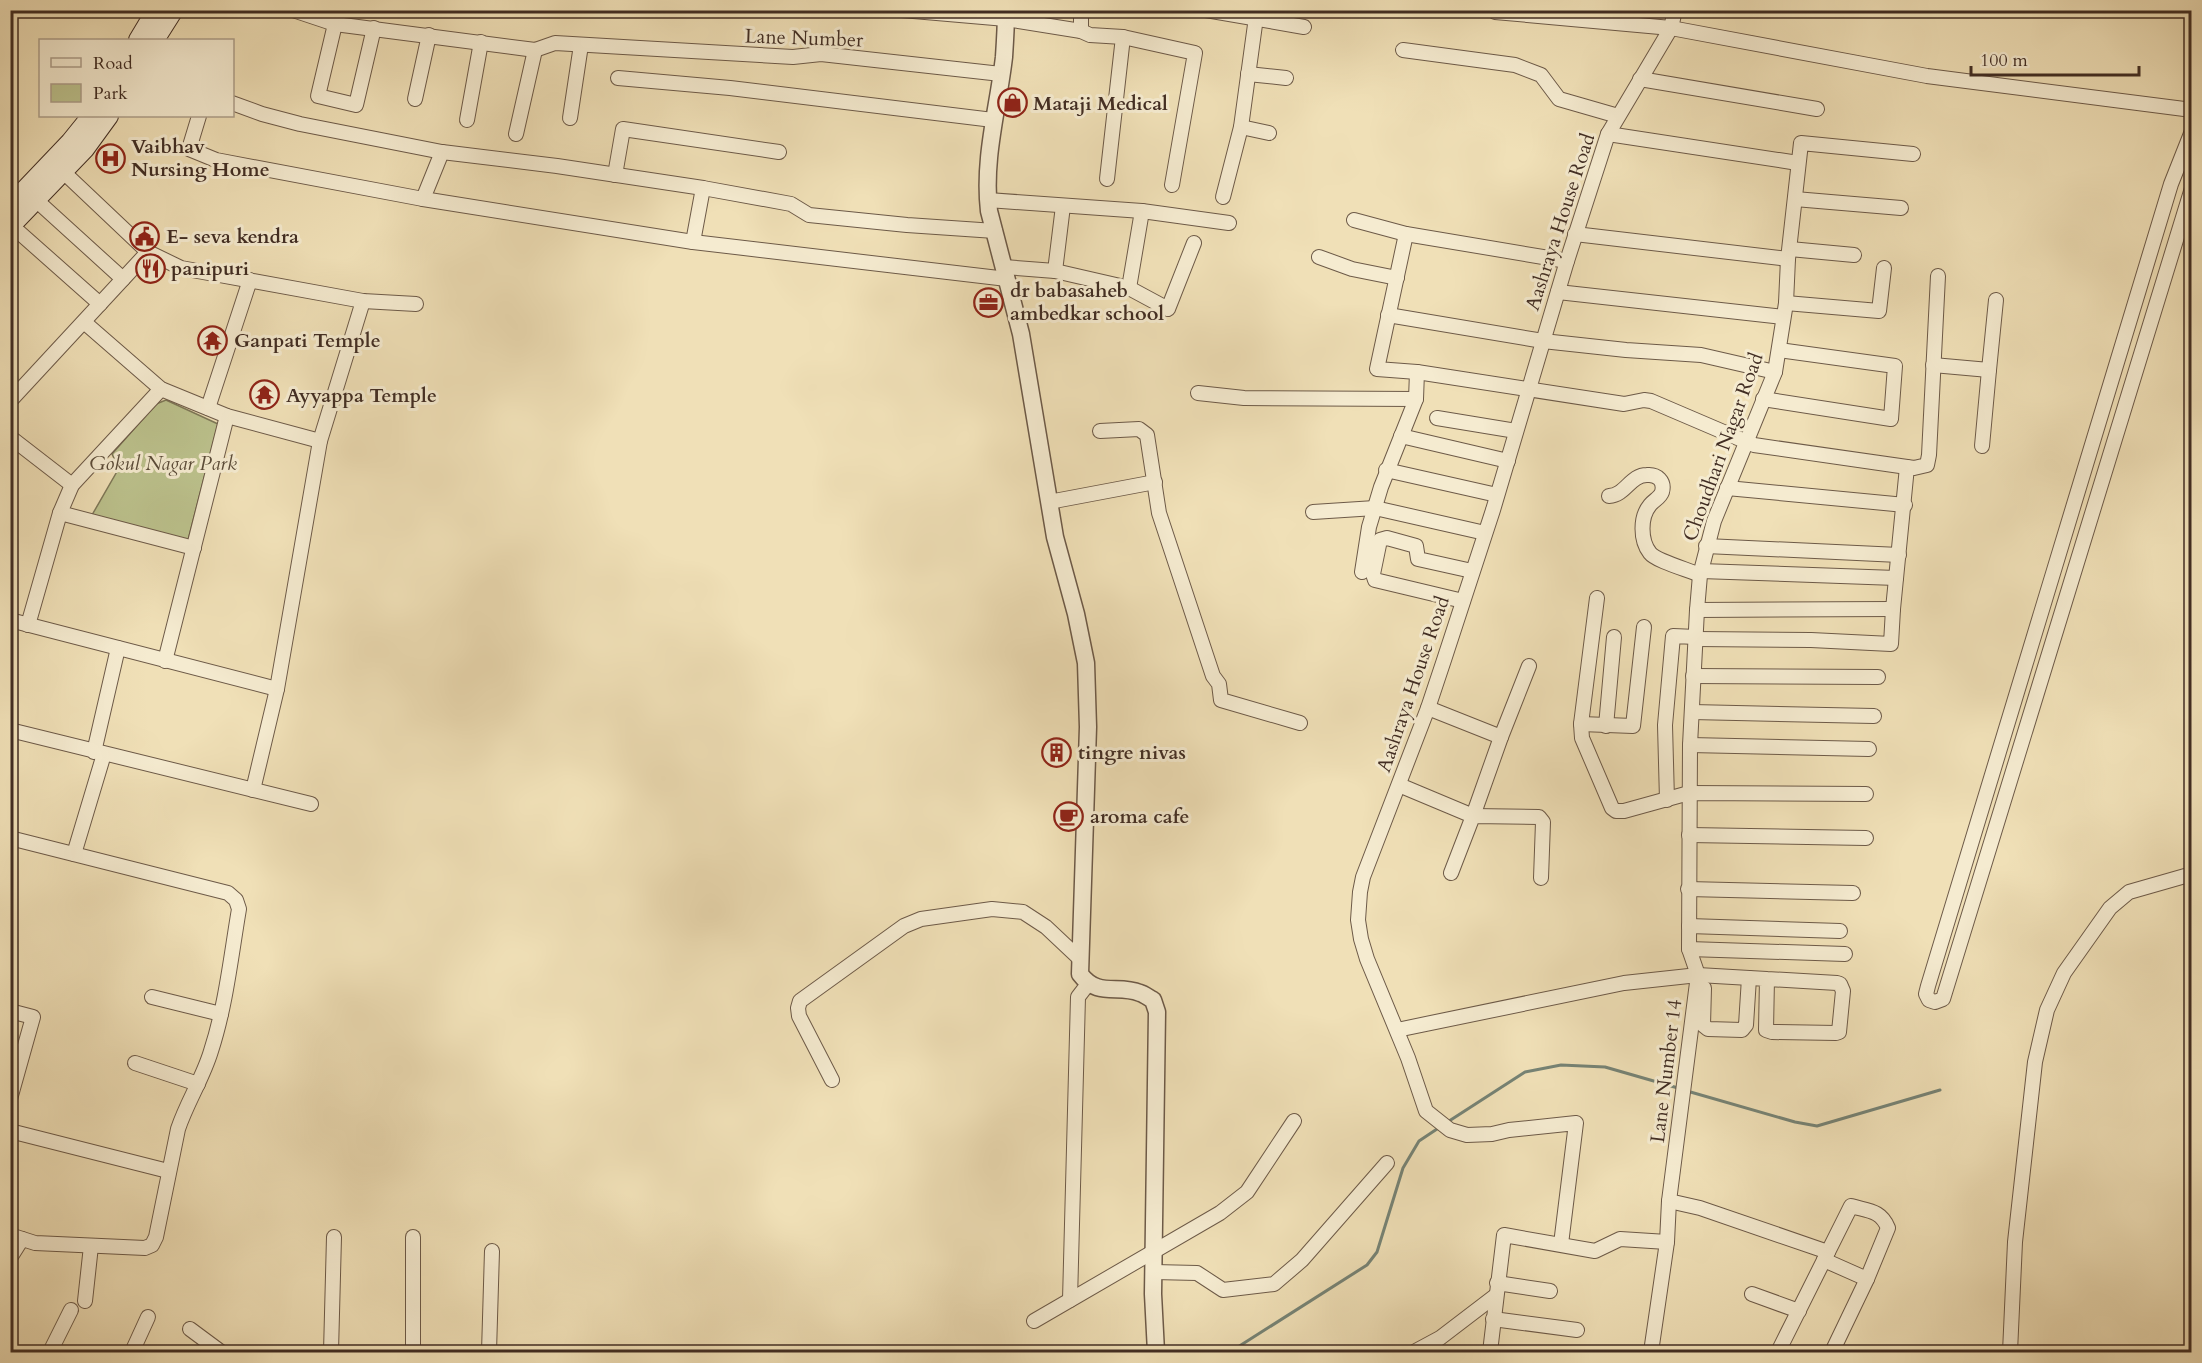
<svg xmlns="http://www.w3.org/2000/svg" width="2202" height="1363" font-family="Cardo,serif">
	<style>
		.green { fill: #bcc28d; stroke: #7e7858; stroke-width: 1.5 }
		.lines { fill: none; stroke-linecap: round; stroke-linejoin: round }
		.stream { stroke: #768375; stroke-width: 3 }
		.minor-casing { stroke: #6d5a48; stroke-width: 16 }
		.tertiary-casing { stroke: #6d5a48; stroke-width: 19 }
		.secondary-casing { stroke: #412d23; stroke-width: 20 }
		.minor { stroke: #f5ebd0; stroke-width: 14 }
		.tertiary { stroke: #f5ebd0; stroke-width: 16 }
		.secondary { stroke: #f5ebd0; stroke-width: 18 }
		.labels { text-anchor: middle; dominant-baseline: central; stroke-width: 6; stroke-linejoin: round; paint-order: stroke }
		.street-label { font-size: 20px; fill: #412d23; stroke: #f5ebd0 }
		.poi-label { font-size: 20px; font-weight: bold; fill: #412d23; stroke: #f5ebd0; text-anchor: start }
		.park-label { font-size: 20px; font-style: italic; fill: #5a4b38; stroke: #f5ebd0 }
	</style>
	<rect width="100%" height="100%" fill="#f0e0b7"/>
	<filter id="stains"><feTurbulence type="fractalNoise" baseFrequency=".00333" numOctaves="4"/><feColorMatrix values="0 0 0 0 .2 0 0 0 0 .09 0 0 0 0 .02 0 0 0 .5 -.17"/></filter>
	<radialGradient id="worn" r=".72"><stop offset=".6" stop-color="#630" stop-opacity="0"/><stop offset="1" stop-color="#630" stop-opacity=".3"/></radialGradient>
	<polygon class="green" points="166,400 218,424 188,540 92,515 119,468 112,454 156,404"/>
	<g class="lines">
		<g class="stream">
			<polyline points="1687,1091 1795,1122 1817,1126 1940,1090"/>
			<polyline points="1446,1123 1525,1072 1561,1065 1605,1067 1678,1088"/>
			<polyline points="1230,1352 1367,1265 1377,1252 1403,1168 1419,1141 1440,1127"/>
		</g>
		<defs>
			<g id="minor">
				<polyline points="293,10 335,24 535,50 555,43 793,57 821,54 1001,74"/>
				<polyline points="902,10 1006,19 1081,31 1090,35 1123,37 1195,53 1172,185"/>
				<polyline points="1206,10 1304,27"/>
				<polyline points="1495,12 1671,28 1927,76 2192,110"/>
				<polyline points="335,24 318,96 356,105 374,28"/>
				<polyline points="1081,31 1081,10"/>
				<polyline points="1403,50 1515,65 1541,75 1559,99 1618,116"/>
				<polyline points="1248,74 1286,78"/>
				<polyline points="618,78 730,88 993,120"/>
				<polyline points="1640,79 1817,109"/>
				<polyline points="415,99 429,35"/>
				<polyline points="232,103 262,114 300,124 442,152 557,166 703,188 791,204 809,215 907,225 995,231"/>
				<polyline points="199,116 189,149 216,160 423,199 693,242 1007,279"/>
				<polyline points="570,118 581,45"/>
				<polyline points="467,120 481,42"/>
				<polyline points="1241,127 1269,133"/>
				<polyline points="2192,131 2171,184 1928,986 1926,994 1929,1000 1935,1002 1943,999 2192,188"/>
				<polyline points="516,134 535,50"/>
				<polyline points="1608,134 1798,163"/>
				<polyline points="56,165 148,252 181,268 363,301 416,304"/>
				<polyline points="615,175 623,129 779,152"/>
				<polyline points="1107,179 1123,37"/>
				<polyline points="1223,197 1241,127 1257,10"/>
				<polyline points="423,199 442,152"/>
				<polyline points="1795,199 1901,208"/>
				<polyline points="36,200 123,279"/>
				<polyline points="988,200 1142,211 1229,223"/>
				<polyline points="1354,220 1406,234 1567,261"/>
				<polyline points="12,226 100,304"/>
				<polyline points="1406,234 1377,369 1417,372 1624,404 1644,400 1651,401 1754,445 1914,468 1927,465 1929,455 1938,276"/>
				<polyline points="1575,234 1788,259"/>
				<polyline points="693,242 703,188"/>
				<polyline points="1790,249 1854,255"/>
				<polyline points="1319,257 1352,269 1397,278"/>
				<polyline points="1004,267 1055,271 1129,288 1168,309 1194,243"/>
				<polyline points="1055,271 1063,206"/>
				<polyline points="1129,288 1142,211"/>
				<polyline points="1558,292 1783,317"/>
				<polyline points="1786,303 1879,311 1884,268"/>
				<polyline points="1388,315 1543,341 1626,350 1701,355 1775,372"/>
				<polyline points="84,322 161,389 227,416 320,441"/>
				<polyline points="1933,365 1989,370 1996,300"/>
				<polyline points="1198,393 1244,398 1416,399"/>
				<polyline points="1763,399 1891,419 1895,366 1779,350"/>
				<polyline points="10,401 148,252"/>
				<polyline points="208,408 250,280"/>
				<polyline points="1437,418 1516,431"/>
				<polyline points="1100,431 1139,429 1147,435 1159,513 1213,676 1219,684 1221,700 1300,723"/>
				<polyline points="1401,436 1508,461"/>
				<polyline points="10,437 72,485"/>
				<polyline points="1982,446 1989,370"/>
				<polyline points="1386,470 1497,495"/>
				<polyline points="1727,488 1905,505"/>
				<path d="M1609,496C1626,495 1630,475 1647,475C1657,474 1665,481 1662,492C1660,498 1654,500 1650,505C1640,517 1640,540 1650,553C1656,561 1689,570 1700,575"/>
				<polyline points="1049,502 1155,482"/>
				<polyline points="1313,512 1375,508 1485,533"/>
				<polyline points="60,513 194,548"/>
				<polyline points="1706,546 1899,555"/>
				<polyline points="1701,571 1896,578"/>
				<polyline points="1362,572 1369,527 1381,487 1416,399 1417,372"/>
				<polyline points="1597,598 1581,724 1582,738 1612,808 1616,811 1624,811 1689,793 1866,794"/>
				<polyline points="1463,601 1375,580 1373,574 1380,540 1387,538 1416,546 1418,559 1472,571"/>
				<polyline points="1697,610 1893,609"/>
				<polyline points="10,620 277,689"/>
				<polyline points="28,625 60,513 72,485 161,389"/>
				<polyline points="1696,639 1811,640 1891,644 1893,609 1907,467"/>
				<polyline points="165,661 227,416"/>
				<polyline points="1693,676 1878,677"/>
				<polyline points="1428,708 1501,737 1529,666"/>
				<polyline points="1692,712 1874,716"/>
				<polyline points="1581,724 1633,726 1644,627"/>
				<polyline points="1606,726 1614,637"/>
				<polyline points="10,730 311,804"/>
				<polyline points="1690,745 1869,749"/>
				<polyline points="94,752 118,648"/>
				<polyline points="1399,785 1473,816 1501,737"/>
				<polyline points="253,790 277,689 320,441 363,301"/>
				<polyline points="1667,800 1665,725 1673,636 1696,637"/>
				<polyline points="1689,835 1866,838"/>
				<path d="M10,838L228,893L236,900L239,909C231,956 226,1005 211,1051C203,1078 187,1102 178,1129L156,1237L152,1245L145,1248L35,1243L10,1235"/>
				<polyline points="74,854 104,754"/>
				<polyline points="1451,873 1473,816 1539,817 1543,822 1541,878"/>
				<polyline points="1688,889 1853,893"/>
				<polyline points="1689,926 1840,931"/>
				<polyline points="1689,949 1845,954"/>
				<polyline points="1704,988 1703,1025 1708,1029 1742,1030 1746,1025 1749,978"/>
				<polyline points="152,997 221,1014"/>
				<polyline points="10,1011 33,1017 10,1099"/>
				<polyline points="1397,1030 1624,983 1698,975 1837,983 1840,984 1843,991 1839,1032 1836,1033 1772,1032 1766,1030 1767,979"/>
				<polyline points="135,1063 198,1084"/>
				<polyline points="832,1080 799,1016 798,1008 800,1001 904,926 921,919 992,909 1023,912 1046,927 1080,959"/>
				<polyline points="10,1131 168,1171"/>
				<polyline points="1669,1201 1700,1208 1828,1252"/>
				<polyline points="413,1237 413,1352"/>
				<polyline points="1561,1244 1576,1123 1509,1130 1492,1134 1467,1135 1450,1130 1426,1111 1408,1058 1367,959 1361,939 1358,920 1360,892 1363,877 1428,708 1444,660 1493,510 1567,261 1608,134 1671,28 1675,10"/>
				<polyline points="10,1258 22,1239"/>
				<polyline points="1824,1260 1867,1279"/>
				<polyline points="1154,1272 1197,1273 1223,1290 1274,1284 1302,1260 1387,1163"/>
				<polyline points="1497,1283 1550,1291"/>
				<polyline points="1752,1294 1799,1311"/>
				<polyline points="1070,1300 1078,997 1088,984"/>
				<polyline points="85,1301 91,1246"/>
				<polyline points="1493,1319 1577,1330"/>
				<polyline points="1034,1321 1220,1213 1247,1192 1294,1121"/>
				<polyline points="190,1329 221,1352"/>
				<polyline points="50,1352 71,1310"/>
				<polyline points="132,1352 148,1317"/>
				<polyline points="331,1352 334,1237"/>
				<polyline points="489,1352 492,1251"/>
				<polyline points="1414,1352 1440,1338 1495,1296"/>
				<polyline points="1490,1352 1504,1235 1595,1251 1620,1239 1667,1242"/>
				<polyline points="1651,1352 1667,1242 1669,1201 1698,975 1689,949 1690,745 1697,610 1700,575 1714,521 1775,372 1786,303 1788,259 1801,143 1913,154"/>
				<path d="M1778,1352L1851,1206C1868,1211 1881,1210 1888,1228L1867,1279L1832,1352"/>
				<polyline points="2010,1352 2015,1242 2035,1062 2047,1010 2064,973 2110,908 2129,892 2192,874"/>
			</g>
			<path id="tertiary" d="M1006,10C1006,26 1005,42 1004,57C998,109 983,158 989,211L1021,334L1055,537L1076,614L1086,663L1088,727L1080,974C1098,998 1117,984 1140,993C1144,994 1149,998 1153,1000L1157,1012L1153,1294L1156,1352"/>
			<g id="secondary">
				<polyline points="138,40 156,10"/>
				<polyline points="155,40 174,10"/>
				<polyline points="10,205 70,142 91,116"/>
				<polyline points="10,227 85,149 109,116"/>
			</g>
		</defs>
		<use href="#minor" class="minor-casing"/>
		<use href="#tertiary" class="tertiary-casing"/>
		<use href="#secondary" class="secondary-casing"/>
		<use href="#minor" class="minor"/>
		<use href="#tertiary" class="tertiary"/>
		<use href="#secondary" class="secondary"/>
	</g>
	<defs>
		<symbol id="shop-ring" viewBox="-11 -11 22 22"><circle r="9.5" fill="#f5ebd0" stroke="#8f2418" stroke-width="1.5"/><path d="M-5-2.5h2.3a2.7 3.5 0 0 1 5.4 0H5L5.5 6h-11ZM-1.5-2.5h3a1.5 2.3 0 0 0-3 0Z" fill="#8f2418"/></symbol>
		<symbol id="hospital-ring" viewBox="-11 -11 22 22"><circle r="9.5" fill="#f5ebd0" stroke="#8f2418" stroke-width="1.5"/><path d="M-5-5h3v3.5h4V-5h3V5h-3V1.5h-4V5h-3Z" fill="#8f2418"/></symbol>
		<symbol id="civic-ring" viewBox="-11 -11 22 22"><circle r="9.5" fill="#f5ebd0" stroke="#8f2418" stroke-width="1.5"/><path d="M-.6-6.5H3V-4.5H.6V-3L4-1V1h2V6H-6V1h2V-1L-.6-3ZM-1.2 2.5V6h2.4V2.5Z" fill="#8f2418"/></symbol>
		<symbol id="restaurant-ring" viewBox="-11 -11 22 22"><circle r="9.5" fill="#f5ebd0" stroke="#8f2418" stroke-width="1.5"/><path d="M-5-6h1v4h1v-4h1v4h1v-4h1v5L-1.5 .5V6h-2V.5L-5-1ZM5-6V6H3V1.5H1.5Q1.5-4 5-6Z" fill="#8f2418"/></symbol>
		<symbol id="office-ring" viewBox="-11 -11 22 22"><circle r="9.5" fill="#f5ebd0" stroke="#8f2418" stroke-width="1.5"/><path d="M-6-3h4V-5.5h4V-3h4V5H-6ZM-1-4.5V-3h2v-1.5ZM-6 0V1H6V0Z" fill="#8f2418"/></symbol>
		<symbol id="temple-ring" viewBox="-11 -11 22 22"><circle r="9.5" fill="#f5ebd0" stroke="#8f2418" stroke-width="1.5"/><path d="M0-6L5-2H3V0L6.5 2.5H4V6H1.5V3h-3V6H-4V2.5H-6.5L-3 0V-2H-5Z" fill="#8f2418"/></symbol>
		<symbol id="building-ring" viewBox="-11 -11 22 22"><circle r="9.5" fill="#f5ebd0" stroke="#8f2418" stroke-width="1.5"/><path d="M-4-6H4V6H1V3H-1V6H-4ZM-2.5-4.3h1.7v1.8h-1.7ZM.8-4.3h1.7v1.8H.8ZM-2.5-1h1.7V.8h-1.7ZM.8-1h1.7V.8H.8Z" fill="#8f2418"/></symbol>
		<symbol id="cafe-ring" viewBox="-11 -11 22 22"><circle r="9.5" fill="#f5ebd0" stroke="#8f2418" stroke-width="1.5"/><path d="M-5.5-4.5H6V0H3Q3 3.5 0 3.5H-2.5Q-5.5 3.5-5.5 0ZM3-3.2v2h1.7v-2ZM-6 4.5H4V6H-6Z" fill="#8f2418"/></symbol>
	</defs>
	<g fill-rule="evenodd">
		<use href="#shop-ring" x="996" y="86" width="33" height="33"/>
		<use href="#hospital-ring" x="94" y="142" width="33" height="33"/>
		<use href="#civic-ring" x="128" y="220" width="33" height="33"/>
		<use href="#restaurant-ring" x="134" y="252" width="33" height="33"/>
		<use href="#office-ring" x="972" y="286" width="33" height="33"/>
		<use href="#temple-ring" x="196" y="324" width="33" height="33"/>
		<use href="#temple-ring" x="248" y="378" width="33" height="33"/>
		<use href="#building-ring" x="1040" y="736" width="33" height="33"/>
		<use href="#cafe-ring" x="1052" y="800" width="33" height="33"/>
	</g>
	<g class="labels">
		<g class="street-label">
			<text transform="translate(804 38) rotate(2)">Lane Number</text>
			<text transform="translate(1560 222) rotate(-72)">Aashraya House Road</text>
			<text transform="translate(1723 447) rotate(-70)">Choudhari Nagar Road</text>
			<text transform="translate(1413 684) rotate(-71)">Aashraya House Road</text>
			<text transform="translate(1666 1071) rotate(-83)">Lane Number 14</text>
		</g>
		<g class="poi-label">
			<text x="1033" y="103">Mataji Medical</text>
			<text x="131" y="146">Vaibhav<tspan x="131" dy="23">Nursing Home</tspan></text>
			<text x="166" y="236">E- seva kendra</text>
			<text x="171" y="268">panipuri</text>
			<text x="1010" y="290">dr babasaheb<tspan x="1010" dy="23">ambedkar school</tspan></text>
			<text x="234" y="340">Ganpati Temple</text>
			<text x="286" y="395">Ayyappa Temple</text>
			<text x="1078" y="752">tingre nivas</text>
			<text x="1090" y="816">aroma cafe</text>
		</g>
		<g class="park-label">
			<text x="163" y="463">Gokul Nagar Park</text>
		</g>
	</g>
	<rect width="2202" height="1363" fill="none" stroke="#f0e0b7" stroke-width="36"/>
	<rect x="12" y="12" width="2178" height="1339" fill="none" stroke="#412d23" stroke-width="3"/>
	<rect x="18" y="18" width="2166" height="1327" fill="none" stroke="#412d23" stroke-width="1.5"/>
	<rect x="39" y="39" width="195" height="78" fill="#f5ebd0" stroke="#ad9f8b" stroke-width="1.5"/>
	<rect x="51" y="58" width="30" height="9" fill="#f5ebd0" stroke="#ad9f8b" stroke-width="1.5"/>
	<text x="93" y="69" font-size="18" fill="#412d23">Road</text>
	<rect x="51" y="84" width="30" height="18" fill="#bcc28d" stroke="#ad9f8b" stroke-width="1.5"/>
	<text x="93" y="99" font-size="18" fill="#412d23">Park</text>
	<path d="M1971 66v9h168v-9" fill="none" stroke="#412d23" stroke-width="3"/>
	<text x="1980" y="66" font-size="18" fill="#412d23" stroke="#f5ebd0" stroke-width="4.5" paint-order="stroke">100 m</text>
	<rect width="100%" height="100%" filter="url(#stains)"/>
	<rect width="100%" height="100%" fill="url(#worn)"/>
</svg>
